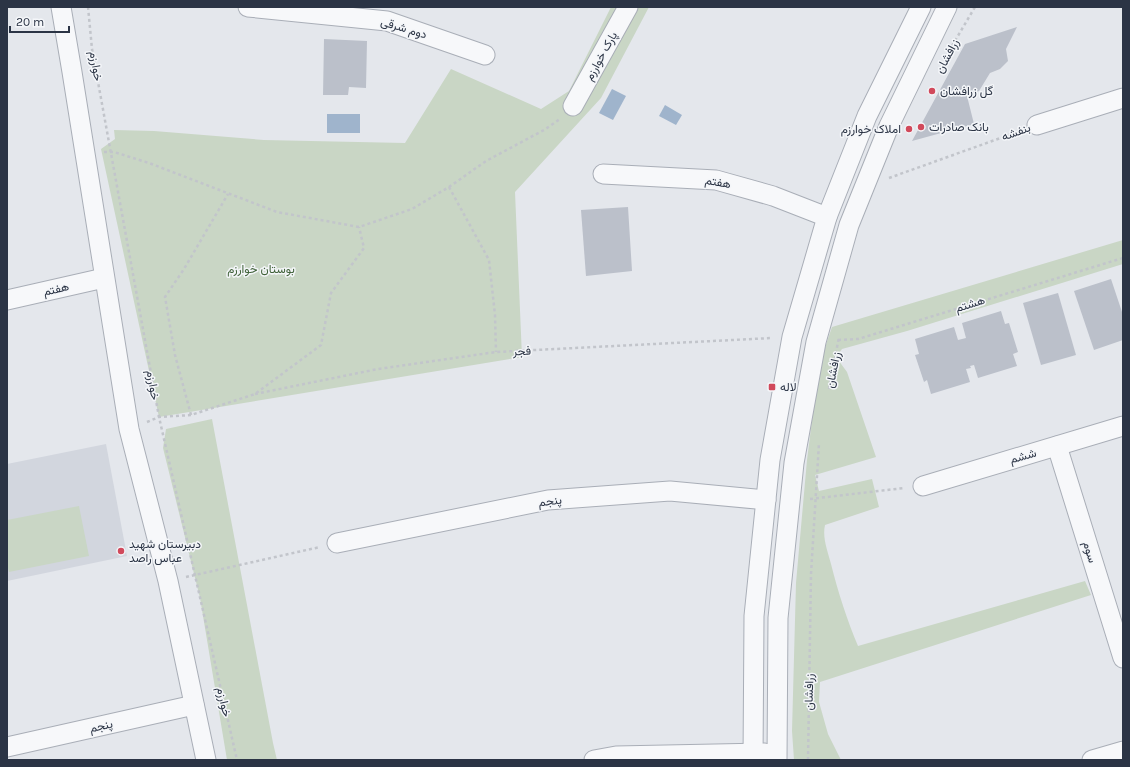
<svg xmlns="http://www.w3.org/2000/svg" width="1130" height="767" font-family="Karla,Vazirmatn,sans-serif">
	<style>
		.built { fill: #d2d6de }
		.green { fill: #c9d6c5 }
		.water { fill: #9fb4cc }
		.building { fill: #bbc0ca }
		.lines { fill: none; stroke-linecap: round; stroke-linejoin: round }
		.minor-casing { stroke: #a9aeb7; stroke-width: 21 }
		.path { stroke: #c2c5cb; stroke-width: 2.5; stroke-dasharray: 3 3; stroke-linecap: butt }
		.minor { stroke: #f7f8fa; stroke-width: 19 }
		.poi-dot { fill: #d1495b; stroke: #f4f6f9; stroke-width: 1.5 }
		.labels { text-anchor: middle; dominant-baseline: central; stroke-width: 3; stroke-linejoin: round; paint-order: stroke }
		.street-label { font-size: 12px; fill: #2b3445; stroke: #f4f6f9 }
		.poi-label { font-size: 12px; fill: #2b3445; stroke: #f4f6f9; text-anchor: start }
		.park-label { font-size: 12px; fill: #3f6138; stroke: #f4f6f9 }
	</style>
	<rect width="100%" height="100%" fill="#e4e7ec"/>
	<polygon class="built" points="106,444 127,556 7,581 7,464"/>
	<g class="green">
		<polygon points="611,7 649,7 601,98 515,192 522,357 159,417 101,149 115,139 114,130 154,131 264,140 405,143 451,69 541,109 569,91"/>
		<path d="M1123,240V264L907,331L842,349L836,357L847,372L876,457L815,475L819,491L872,479L879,507L825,525C822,538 828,552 831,564C838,592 847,620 858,646L1085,581L1091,595L820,682L819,702L828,734L841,760H794L792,731L796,583L807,460L819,365L832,327Z"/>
		<polygon points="212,419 273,743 277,760 227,760 200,598 163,448 166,429"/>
		<polygon points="79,506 89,556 9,572 7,564 7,520"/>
	</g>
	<g class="water">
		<polygon points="612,89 626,96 613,120 599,113"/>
		<polygon points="665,105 682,115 676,125 659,116"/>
		<rect x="327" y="114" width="33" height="19"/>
	</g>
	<g class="building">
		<polygon points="1017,27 1006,49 1008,61 1000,69 990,73 979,91 967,96 974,124 912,141 965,44"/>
		<polygon points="324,39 367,41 366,88 349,87 348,95 323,95"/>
		<polygon points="628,207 632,271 586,276 581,210"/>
		<polygon points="1111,279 1123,315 1123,340 1094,350 1074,291"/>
		<polygon points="1058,293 1076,355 1041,365 1023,303"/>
		<polygon points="1001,311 1005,324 1009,323 1018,352 1013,354 1017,366 978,378 974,365 970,366 971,368 966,369 970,382 931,394 927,380 924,382 915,355 919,354 915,339 954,327 958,340 966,338 962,323"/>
	</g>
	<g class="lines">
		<defs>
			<g id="minor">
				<polyline points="61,7 72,72 129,429 168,581 206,760"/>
				<polyline points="248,7 387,21 485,55"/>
				<polyline points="573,106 628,7"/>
				<polyline points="1037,125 1123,98"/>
				<polyline points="603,174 716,180 773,196 827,217"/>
				<polyline points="7,300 104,278"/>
				<polyline points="1057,446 1123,658"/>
				<polyline points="923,486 1123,426"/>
				<polyline points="337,543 548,500 670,491 766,500"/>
				<polyline points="7,747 194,705"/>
				<polyline points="594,760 616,756 765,753"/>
				<polyline points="753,760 754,616 770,460 792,337 827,217 867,116 921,7"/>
				<polyline points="777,760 778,618 794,463 816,342 849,225 889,126 947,7"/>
				<polyline points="1092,760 1123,751"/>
			</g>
		</defs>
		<use href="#minor" class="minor-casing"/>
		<g class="path">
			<polyline points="88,7 92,49 159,417 237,760"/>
			<polyline points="949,51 975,7"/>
			<polyline points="104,152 114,152 149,163 277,212 359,227 412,209 449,187 486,161 544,130 560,119"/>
			<polyline points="889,178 1020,131"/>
			<polyline points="449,187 489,260 495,315 496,352"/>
			<polyline points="838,340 858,339 1123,258"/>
			<polyline points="829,389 839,337"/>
			<polyline points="255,394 378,369 496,352 772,338"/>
			<polyline points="191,415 175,355 165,297 184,269 228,194"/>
			<polyline points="147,422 159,417 191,415 255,394 321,345 331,293 364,248 359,227"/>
			<polyline points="810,499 904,488"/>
			<polyline points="186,577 320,547"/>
			<polyline points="808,760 811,574 819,443"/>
		</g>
		<use href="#minor" class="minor"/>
	</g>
	<g class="poi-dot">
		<circle cx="932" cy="91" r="4"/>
		<circle cx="921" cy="127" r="4"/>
		<circle cx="909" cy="129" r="4"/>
		<rect x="768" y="383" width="8" height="8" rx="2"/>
		<circle cx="121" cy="551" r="4"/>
	</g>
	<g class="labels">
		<g class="street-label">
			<text transform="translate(404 28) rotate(17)">دوم شرقی</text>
			<text transform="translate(601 56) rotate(-61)">پارک خوارزم</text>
			<text transform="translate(947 56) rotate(-62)">زرافشان</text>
			<text transform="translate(96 66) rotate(80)">خوارزم</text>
			<text transform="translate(1016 132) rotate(-20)">بنفشه</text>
			<text transform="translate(718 182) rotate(10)">هفتم</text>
			<text transform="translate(56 289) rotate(-13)">هفتم</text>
			<text transform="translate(970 304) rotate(-17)">هشتم</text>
			<text transform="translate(522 351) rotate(-2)">فجر</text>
			<text transform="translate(833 370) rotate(-79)">زرافشان</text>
			<text transform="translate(153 385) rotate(80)">خوارزم</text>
			<text transform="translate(1023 456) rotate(-16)">ششم</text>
			<text transform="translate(550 501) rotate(-7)">پنجم</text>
			<text transform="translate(1090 552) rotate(73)">سوم</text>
			<text transform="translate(809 692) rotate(-89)">زرافشان</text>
			<text transform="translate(224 702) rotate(77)">خوارزم</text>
			<text transform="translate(101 726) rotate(-13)">پنجم</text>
		</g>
		<g class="poi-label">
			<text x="940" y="91">گل زرافشان</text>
			<text x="929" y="127">بانک صادرات</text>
			<text x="901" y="129" text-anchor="end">املاک خوارزم</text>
			<text x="780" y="387">لاله</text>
			<text x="129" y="544">دبیرستان شهید<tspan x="129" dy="14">عباس راصد</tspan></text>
		</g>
		<g class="park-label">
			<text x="261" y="269">بوستان خوارزم</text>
		</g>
	</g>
	<rect width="1130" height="767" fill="none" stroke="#2b3445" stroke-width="16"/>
	<path d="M10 26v6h59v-6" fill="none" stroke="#2b3445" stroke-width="2"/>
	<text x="16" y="26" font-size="12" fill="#2b3445" stroke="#f4f6f9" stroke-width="3" paint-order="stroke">20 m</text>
</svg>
